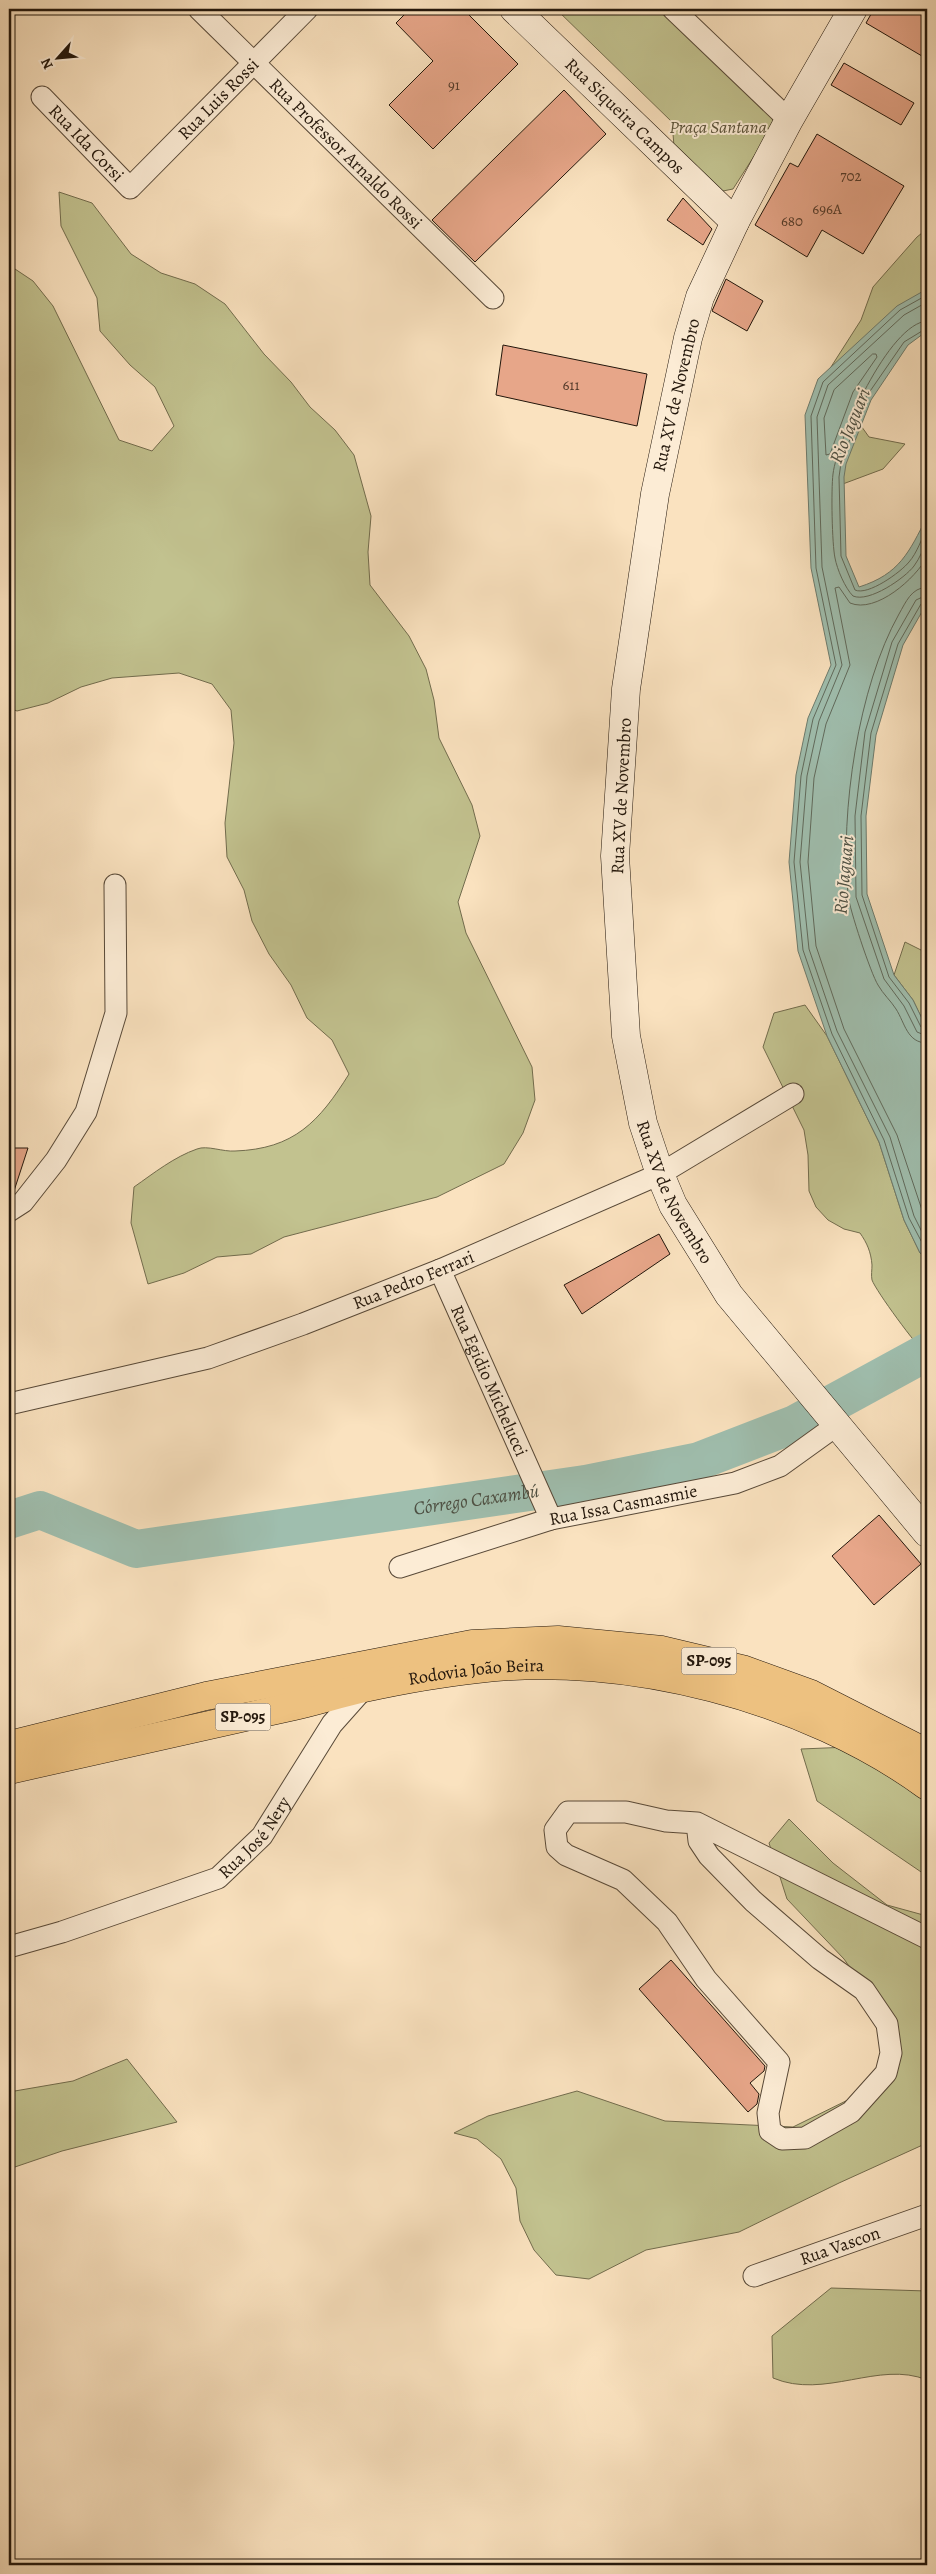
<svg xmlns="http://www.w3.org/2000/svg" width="936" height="2574" font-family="Alegreya,serif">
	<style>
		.green { fill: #c2c28f; stroke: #726c4d }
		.water { fill: #9fbeae; stroke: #6d7b6d }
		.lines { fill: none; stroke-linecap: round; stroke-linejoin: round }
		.shore { stroke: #606a5c; stroke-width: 1 }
		.river { stroke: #9fbeae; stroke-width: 38 }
		.building { fill: #e7a689; stroke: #22160b }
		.minor-casing { stroke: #584938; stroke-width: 23 }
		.secondary-casing { stroke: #22160b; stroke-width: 29 }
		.primary-casing { stroke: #22160b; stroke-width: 29 }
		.minor { stroke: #fcecd5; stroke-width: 21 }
		.secondary { stroke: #fcecd5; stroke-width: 28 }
		.primary { stroke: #edc180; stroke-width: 28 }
		.labels { text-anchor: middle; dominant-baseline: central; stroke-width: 4; stroke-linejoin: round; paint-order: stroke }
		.number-label { font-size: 15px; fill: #533a2a }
		.shield { fill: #fcecd5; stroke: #635648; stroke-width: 1 }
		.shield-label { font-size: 16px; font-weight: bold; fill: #22160b }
		.street-label { font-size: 18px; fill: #22160b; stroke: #fcecd5 }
		.park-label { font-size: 18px; font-style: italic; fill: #5a5239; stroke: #fcecd5 }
		.water-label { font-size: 19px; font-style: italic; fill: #4e5144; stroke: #fcecd5 }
	</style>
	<rect width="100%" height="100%" fill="#fae2bf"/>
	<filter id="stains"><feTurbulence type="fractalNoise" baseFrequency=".004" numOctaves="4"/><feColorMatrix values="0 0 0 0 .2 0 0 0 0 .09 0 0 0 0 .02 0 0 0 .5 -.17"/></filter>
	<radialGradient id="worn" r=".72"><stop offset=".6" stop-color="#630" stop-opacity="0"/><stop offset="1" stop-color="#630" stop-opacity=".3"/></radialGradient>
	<g class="green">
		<polygon points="556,9 661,9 773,118 774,125 733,189 723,191 674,146 672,122"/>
		<path d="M59,192L92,203L131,254L161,273L195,284L225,304L264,354L291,382L310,407L335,430L354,455L371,516L368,552L370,585L409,636L426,669L434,700L439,738L472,805L480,836L458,902L466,933L532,1067L535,1100L523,1133L504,1164L437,1197L284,1237L251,1254L217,1257L184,1273L148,1284L131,1223L134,1187C154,1173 174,1157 197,1149C207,1145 223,1152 235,1151C294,1149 319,1122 349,1074L332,1040L307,1018L291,985L269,954L252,921L244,890L227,857L225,823L234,743L231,710L212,684L179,673L112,678L81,687L48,703L17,711L9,708V265L33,281L53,306L119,440L152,451L174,426L155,387L130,365L100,331L97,298L61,226Z"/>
		<polygon points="927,229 927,294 849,409 869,437 905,444 883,469 816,494 822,381 861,320 873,287 917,237"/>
		<polygon points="905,942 927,953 927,1029 913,1000 894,975"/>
		<path d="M805,1005L827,1036L879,1142L904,1220L920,1253L927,1259V1355C917,1347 876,1291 872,1280C871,1275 872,1270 872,1265C871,1252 867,1243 860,1233L844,1229L828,1220L816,1207L809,1191L808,1155L804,1130L763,1047L774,1013Z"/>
		<polygon points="873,1746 927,1785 927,1876 817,1801 801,1749"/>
		<polygon points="789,1819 833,1863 887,1905 927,1916 927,2143 839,2183 739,2232 646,2250 589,2279 556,2275 534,2250 520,2221 516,2188 501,2159 477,2139 454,2133 488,2116 577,2091 665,2121 793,2127 860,2094 897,2066 890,2024 844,1959 787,1899 769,1843"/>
		<polygon points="127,2059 177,2122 62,2151 9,2169 9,2092 73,2081"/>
		<path d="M831,2288L927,2291V2380C879,2360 825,2400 773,2378L772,2336Z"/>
	</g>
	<path class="water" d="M927,289V331L908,345L871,400L846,464L844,477L846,556L859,587C900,574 909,552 927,517V603L903,645L876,735L866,816L867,894L894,975L913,1000L927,1029V1258L920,1253L904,1220L879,1142L827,1036L798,951L789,862L796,775L808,718L831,665L811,568L805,415L818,379L897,306Z"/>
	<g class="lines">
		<g class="shore">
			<polyline points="927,295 900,310 823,382 811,416 816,568 836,665 813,719 801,776 794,862 803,950 832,1034 884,1140 909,1218 927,1252"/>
			<polyline points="927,302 904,315 828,385 817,417 822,567 842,665 819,721 807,776 800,862 809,949 837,1031 890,1137 914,1216 927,1242"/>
			<path d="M927,321C889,323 837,440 833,474C831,490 832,544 835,558C837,569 845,588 853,596C869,603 905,578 914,566C920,558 923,549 927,541"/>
			<path d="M927,328L904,342L866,397L841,463L839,477L841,556L855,590C868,596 901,572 909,562C917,553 922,538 927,527"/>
			<polygon points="873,354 876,354 877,357 853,392 830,454 826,455 824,418 834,390"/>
			<path d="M927,557C916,578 876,614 850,603L839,587L835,588L850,665L826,724L814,778L808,862L816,946L844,1029L897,1135L927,1225"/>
			<path d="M927,587C911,588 906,602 899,614C858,687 840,812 848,895C849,908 871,974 878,985C883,994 891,1001 896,1009C905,1023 907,1043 927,1043"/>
			<polyline points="927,595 916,600 892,642 865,732 855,816 856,897 884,979 904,1006 917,1032 927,1036"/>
			<polyline points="927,601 921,604 898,644 871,733 861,816 862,895 889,977 909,1003 921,1027 927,1030"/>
		</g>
		<path class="river" id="s1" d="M9,1520L40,1510L136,1549L585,1484L699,1461L795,1424L927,1352"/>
	</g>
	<g class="building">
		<polygon points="410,9 463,9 518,64 433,149 389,105 433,61 396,23"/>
		<polygon points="874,9 927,9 927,59 866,23"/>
		<polygon points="844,63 914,103 901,125 831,85"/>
		<polygon points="564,90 606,134 475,262 432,220"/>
		<polygon points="817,134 904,186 863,254 822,230 807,257 755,225 790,163 798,167"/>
		<polygon points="683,198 712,229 703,245 667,220"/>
		<polygon points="726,279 763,301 747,331 712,311"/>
		<polygon points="503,345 647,374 637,426 496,395"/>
		<polygon points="9,1148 28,1148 13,1194 9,1196"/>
		<polygon points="659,1234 670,1254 582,1314 564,1285"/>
		<polygon points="879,1515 921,1564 874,1605 832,1556"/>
		<polygon points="671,1960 765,2066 764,2071 750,2083 759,2094 757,2104 748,2112 639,1989"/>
	</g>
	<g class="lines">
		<defs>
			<g id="minor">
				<path id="s2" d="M199,9L493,298"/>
				<polyline points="673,9 789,120"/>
				<path id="s3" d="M42,97L130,188L307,9"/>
				<polyline points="9,1211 23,1202 56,1160 86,1112 116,1013 115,885"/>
				<path id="s4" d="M440,1270L551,1519"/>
				<path id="s5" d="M9,1404L208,1358L303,1324L440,1270L660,1174L793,1094"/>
				<path id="s6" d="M400,1567L551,1519L735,1483L780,1466L837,1425"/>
				<polyline points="697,1823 699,1841 709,1856 753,1901 820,1959 864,1990 887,2024 891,2053 886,2073 851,2112 805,2138 782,2139 770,2131 768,2113 779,2062 706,1979 667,1922 623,1880 566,1855 557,1847 555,1830 568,1812 626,1812 666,1821 697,1823 927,1938"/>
				<path id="s7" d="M9,1947L62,1932L218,1878L262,1836L332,1724L364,1688"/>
				<path id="s8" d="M754,2276L927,2215"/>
			</g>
			<g id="secondary">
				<path id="s9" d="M514,9L735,222"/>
				<path id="s10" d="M853,9L789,120L735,222L700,297L688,338L655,494L626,689L615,856L626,1036L643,1123L660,1174L673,1205L729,1295L927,1533"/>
			</g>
			<g id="primary">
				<polyline points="9,1745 206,1696 472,1644 558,1640 662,1650 742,1669 811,1694 927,1753"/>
				<path id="s11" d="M9,1770C104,1748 199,1727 294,1706C318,1701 340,1693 364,1688C401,1680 440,1673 477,1669C625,1651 807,1698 927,1786"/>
			</g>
		</defs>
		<use href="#minor" class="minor-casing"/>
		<use href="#secondary" class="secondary-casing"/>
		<use href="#primary" class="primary-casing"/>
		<use href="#minor" class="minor"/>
		<use href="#secondary" class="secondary"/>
		<use href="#primary" class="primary"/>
	</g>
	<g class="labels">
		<g class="number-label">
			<text x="454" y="85">91</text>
			<text x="851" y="176">702</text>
			<text x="827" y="209">696A</text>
			<text x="792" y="221">680</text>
			<text x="571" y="385">611</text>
		</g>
		<g class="shield">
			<rect x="681.5" y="1647.5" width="55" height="27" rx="4"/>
			<rect x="215.5" y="1703.5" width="55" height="27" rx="4"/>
		</g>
		<g class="shield-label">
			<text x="709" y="1661">SP-095</text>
			<text x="243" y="1717">SP-095</text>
		</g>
		<g class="street-label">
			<text stroke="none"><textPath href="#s3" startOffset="252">Rua Luis Rossi</textPath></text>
			<text stroke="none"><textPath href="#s9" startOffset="154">Rua Siqueira Campos</textPath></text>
			<text stroke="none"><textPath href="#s3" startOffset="64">Rua Ida Corsi</textPath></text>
			<text stroke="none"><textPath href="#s2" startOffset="206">Rua Professor Arnaldo Rossi</textPath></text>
			<text transform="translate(676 395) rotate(-77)">Rua XV de Novembro</text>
			<text transform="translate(621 796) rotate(-87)">Rua XV de Novembro</text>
			<text stroke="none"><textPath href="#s10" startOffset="1238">Rua XV de Novembro</textPath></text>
			<text stroke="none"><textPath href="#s5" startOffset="424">Rua Pedro Ferrari</textPath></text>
			<text stroke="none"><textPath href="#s4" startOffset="121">Rua Egidio Michelucci</textPath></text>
			<text stroke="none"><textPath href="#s6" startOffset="232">Rua Issa Casmasmie</textPath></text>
			<text stroke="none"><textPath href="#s11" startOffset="478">Rodovia João Beira</textPath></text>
			<text stroke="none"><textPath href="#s7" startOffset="275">Rua José Nery</textPath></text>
			<text stroke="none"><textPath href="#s8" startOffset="91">Rua Vascon</textPath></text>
		</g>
		<g class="park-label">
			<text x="718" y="127">Praça Santana</text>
		</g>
		<g class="water-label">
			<text transform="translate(850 426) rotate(-68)">Rio Jaguari</text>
			<text transform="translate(844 875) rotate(-85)">Rio Jaguari</text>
			<text stroke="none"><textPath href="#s1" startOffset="480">Córrego Caxambú</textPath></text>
		</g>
	</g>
	<rect width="936" height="2574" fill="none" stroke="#fae2bf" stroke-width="30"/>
	<rect x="10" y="10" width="916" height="2554" fill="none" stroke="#22160b" stroke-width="2.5"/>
	<rect x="15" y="15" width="906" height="2544" fill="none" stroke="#22160b"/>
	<g transform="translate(58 58) rotate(243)" stroke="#fcecd5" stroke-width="4" paint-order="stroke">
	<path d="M0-4L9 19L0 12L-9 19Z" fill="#22160b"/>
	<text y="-8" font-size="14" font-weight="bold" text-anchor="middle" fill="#22160b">N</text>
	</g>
	<rect width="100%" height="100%" filter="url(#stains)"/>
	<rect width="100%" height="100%" fill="url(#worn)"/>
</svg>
